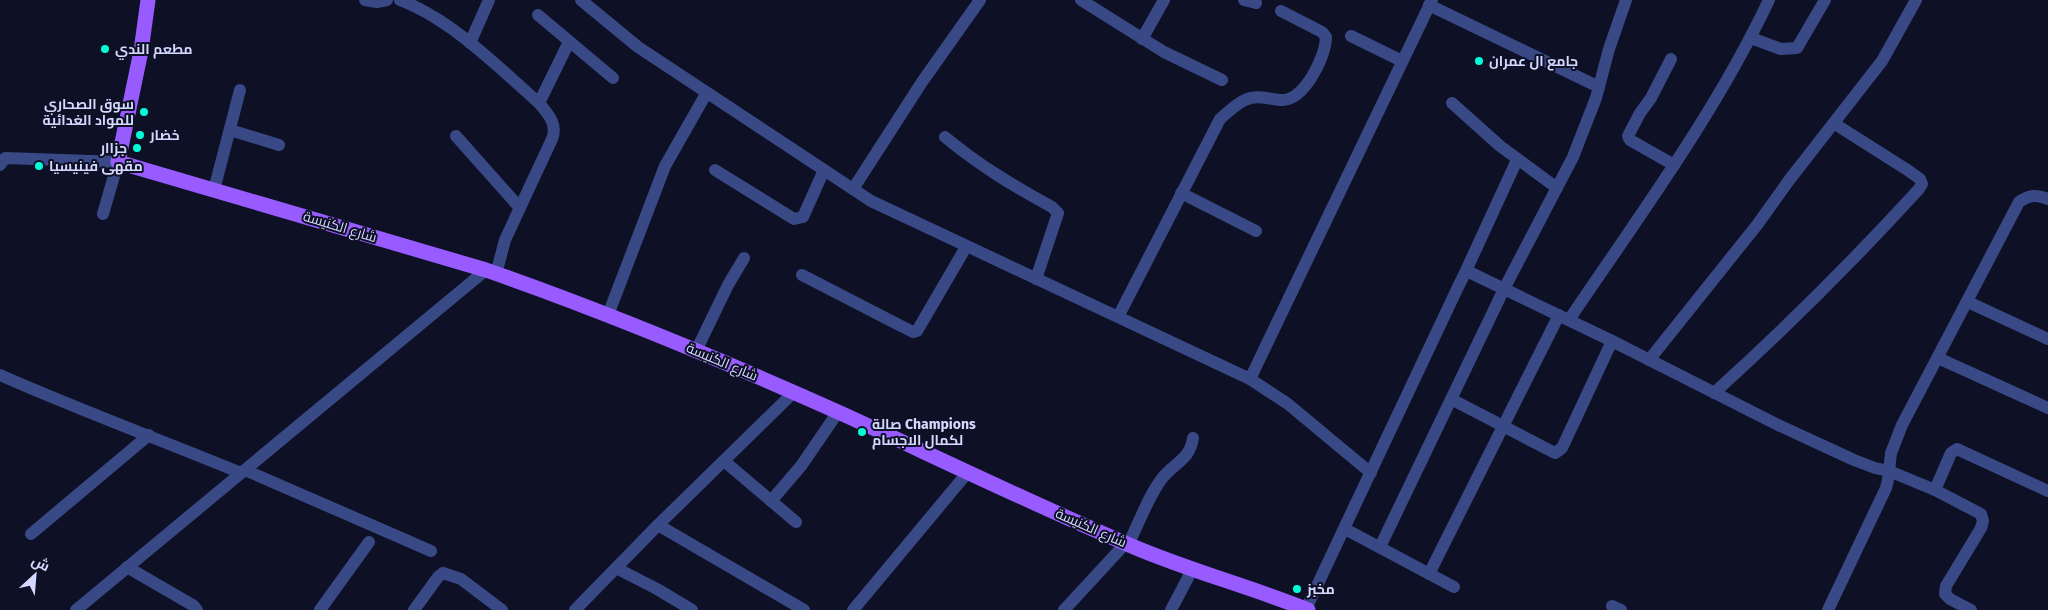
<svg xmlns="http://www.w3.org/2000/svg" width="2048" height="610" font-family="'Fira Sans',Cairo,sans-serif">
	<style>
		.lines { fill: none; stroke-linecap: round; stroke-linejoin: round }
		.minor { stroke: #384986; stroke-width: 12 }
		.major { stroke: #985bff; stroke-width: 15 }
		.poi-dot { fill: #00ffd8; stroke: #0e1026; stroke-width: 2 }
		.labels { text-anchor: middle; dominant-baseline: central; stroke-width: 4; stroke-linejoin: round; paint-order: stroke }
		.poi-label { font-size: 14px; font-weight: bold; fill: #d4daff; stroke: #0e1026; text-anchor: start }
		.street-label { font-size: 14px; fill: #d4daff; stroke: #0e1026 }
	</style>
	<rect width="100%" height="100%" fill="#0e1026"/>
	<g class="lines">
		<g class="minor">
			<polyline points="365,0 377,2 387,0"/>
			<path d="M400,0C452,20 497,66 539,103C548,114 558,124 552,139L505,240L496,274"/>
			<polyline points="581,0 638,47 871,201 1250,379 1288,404 1371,473"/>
			<polyline points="1081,0 1164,52 1222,80"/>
			<polyline points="1244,0 1256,3"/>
			<polyline points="1429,5 1599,87"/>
			<polyline points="538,15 613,78"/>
			<polyline points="1351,36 1402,61"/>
			<polyline points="1751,38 1781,49 1797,48 1825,0"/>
			<polyline points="1142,39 1164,0"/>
			<polyline points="470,43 489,0"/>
			<polyline points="1671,59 1651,98 1640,113 1628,136 1630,140 1674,165"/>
			<polyline points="539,103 569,42"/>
			<polyline points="1452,103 1500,146 1557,188"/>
			<polyline points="230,130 279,145"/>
			<polyline points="456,136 520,208"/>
			<path d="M945,137C980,166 1012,185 1052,207L1058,213L1036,279"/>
			<polyline points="0,165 5,158 118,162 103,214"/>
			<polyline points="715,170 794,219 803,217 824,170"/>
			<polyline points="853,189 922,82 980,0"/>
			<polyline points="214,190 240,90"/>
			<polyline points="1181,193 1256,231"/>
			<polyline points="802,275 901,326 913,332 917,331 966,247"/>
			<polyline points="1464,275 1517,160"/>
			<polyline points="1968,302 2048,339"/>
			<polyline points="608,315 665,166 706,94"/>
			<path d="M1118,317L1220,119C1228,112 1236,104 1245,100C1258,94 1270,100 1283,100C1305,99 1326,56 1326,37L1322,32L1281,11"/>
			<path d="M1569,320C1639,216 1715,114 1769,0"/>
			<polyline points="696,351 728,285 744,258"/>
			<polyline points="1938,358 2048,408"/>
			<polyline points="1649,360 1757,225 1790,179 1882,61 1916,0"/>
			<path d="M0,375C79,410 161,440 241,473"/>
			<polyline points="1250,379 1432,0"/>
			<path d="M1714,393C1786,328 1854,260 1919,189L1922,184L1920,179L1909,171L1835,124"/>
			<polyline points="1451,399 1555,453 1562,448 1612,341"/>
			<polyline points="724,461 796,522"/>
			<polyline points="245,470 431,551"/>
			<polyline points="1935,490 1951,453 1957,449 2048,491"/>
			<polyline points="771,501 801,466 838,412"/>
			<polyline points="658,525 804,610"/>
			<polyline points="1345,529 1454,587"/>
			<polyline points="31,534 149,435"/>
			<path d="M1128,545C1138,525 1150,492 1164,476C1176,462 1190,459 1193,438"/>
			<polyline points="1380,547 1504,289 1573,157 1596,98 1609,49 1626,0"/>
			<polyline points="127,567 194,606 197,610"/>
			<polyline points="616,568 657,589 692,610"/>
			<polyline points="1429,574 1559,315"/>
			<polyline points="1612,606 1621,610"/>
			<polyline points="1306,609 1458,287 1464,275 1469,272 1612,341 1778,425 1854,460 1875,468 1889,471 1935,490 1981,514 1983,521 1981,528 1946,586 1945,594 1950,599 1971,610"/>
			<polyline points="76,610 486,270"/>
			<polyline points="320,610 369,542"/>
			<polyline points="414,610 438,577 443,573 461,579 502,610"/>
			<polyline points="575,610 658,525 793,393"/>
			<polyline points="853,610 968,472"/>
			<polyline points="1064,610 1125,544"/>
			<polyline points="1171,610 1192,570"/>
			<path d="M1828,610L1886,488L1888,480L1891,453L1902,425L2019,202C2029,195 2037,194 2048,199"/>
		</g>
		<path class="major" d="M148,0L141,51L118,162L486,270C609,313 729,363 847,416C940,459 1033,504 1127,544C1186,570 1249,586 1308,610"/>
	</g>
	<g class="poi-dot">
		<circle cx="105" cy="49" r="5"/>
		<circle cx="1479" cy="61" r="5"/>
		<circle cx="144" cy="112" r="5"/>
		<circle cx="140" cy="135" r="5"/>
		<circle cx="137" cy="148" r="5"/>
		<circle cx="39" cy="166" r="5"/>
		<circle cx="862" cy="432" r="5"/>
		<circle cx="1297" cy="589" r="5"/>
	</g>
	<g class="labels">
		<g class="poi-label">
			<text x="115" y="49">مطعم الندي</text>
			<text x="1489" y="61">جامع ال عمران</text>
			<text x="134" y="104" text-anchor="end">سوق الصحاري<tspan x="134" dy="16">للمواد الغدائية</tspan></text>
			<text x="150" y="135">خضار</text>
			<text x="127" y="148" text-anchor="end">جزاار</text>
			<text x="49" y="166">مقهى فينيسيا</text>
			<text x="872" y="424">صالة Champions<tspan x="872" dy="16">لكمال الاجسام</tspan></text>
			<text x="1307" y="589">مخبز</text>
		</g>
		<g class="street-label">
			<text transform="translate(340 227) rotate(17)">شارع الكنيسة</text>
			<text transform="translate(722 362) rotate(23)">شارع الكنيسة</text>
			<text transform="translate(1091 528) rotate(24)">شارع الكنيسة</text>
		</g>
	</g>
	<g transform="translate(35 575) rotate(26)" stroke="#0e1026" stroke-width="4" paint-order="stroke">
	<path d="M0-4L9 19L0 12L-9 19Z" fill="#d4daff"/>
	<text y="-8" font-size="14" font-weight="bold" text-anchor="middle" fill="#d4daff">ش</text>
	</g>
</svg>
